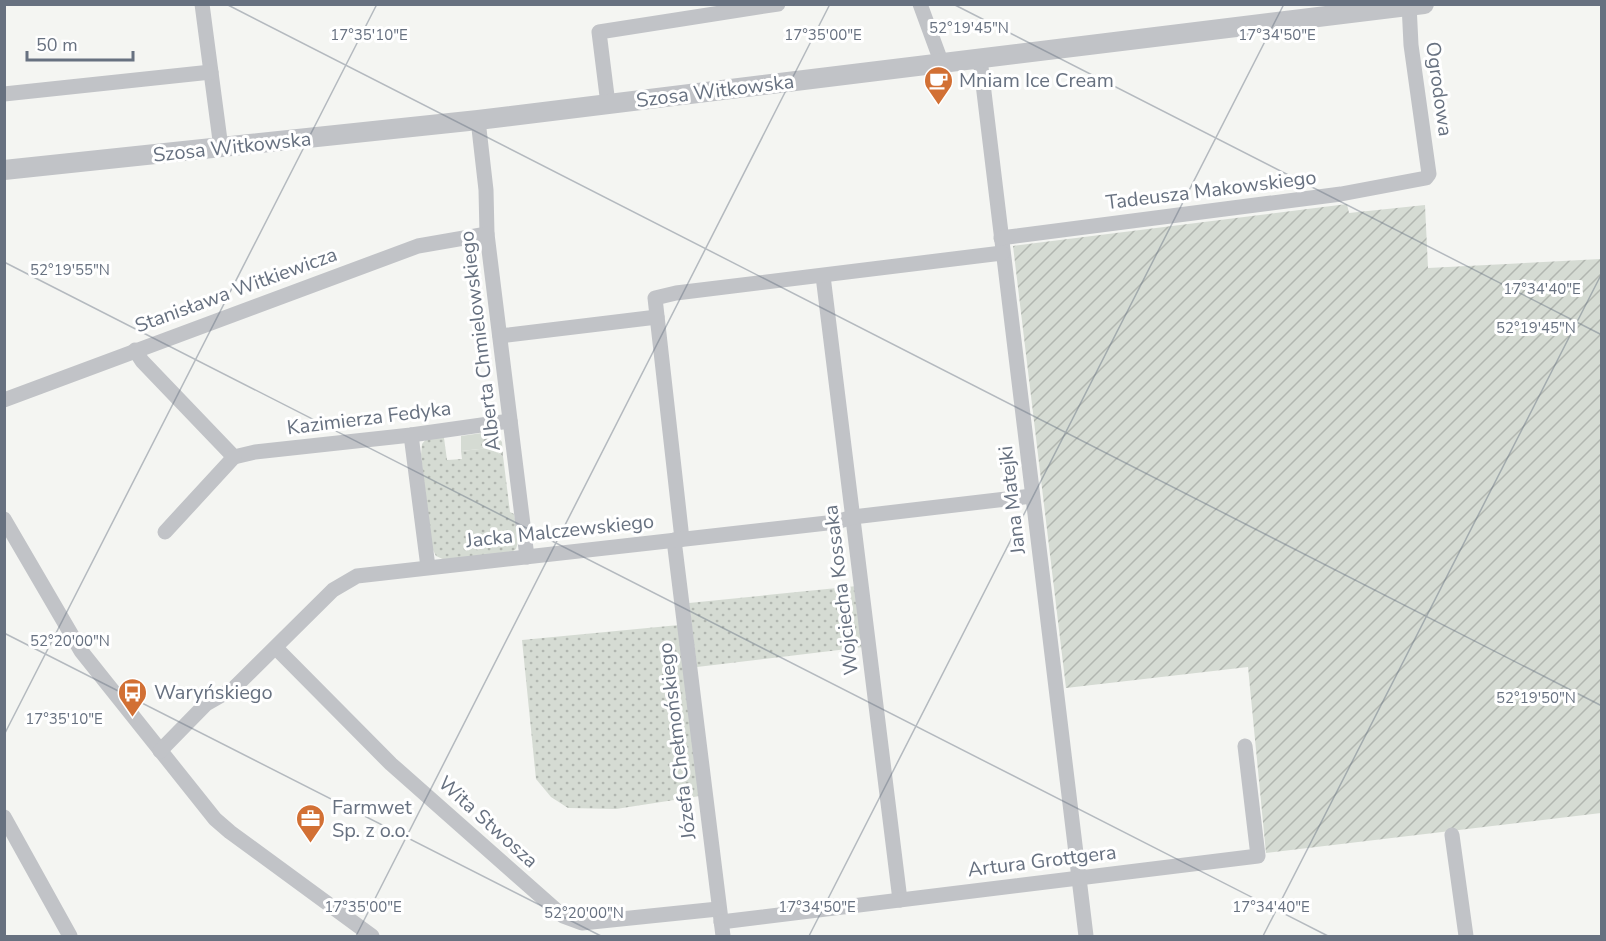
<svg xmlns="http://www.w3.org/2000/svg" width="1606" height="941" font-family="'Nunito Sans',sans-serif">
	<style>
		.grass { fill: url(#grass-dots) }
		.forest { fill: url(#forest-firs) }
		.garden { fill: url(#garden-furrows) }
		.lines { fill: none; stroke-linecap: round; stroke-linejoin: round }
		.minor { stroke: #c1c3c7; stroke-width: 15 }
		.tertiary { stroke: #c1c3c7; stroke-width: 20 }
		.ticks { fill: none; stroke: #677180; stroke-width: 1.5; stroke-opacity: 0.45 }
		.labels { text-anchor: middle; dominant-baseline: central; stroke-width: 6; stroke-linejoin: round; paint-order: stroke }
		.poi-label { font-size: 20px; fill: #677180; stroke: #fff; text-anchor: start }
		.street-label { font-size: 20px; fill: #677180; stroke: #fff }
		.ticks-label { font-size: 15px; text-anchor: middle; fill: #677180; stroke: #fff; stroke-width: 6; stroke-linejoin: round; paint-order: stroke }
	</style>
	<defs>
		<pattern id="grass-dots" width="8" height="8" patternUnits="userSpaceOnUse" patternTransform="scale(1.5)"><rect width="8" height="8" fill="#d5dbd3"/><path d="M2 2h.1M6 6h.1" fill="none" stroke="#b1b6b0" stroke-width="1.8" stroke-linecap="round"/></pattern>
		<pattern id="forest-firs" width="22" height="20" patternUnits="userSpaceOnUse" patternTransform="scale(1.5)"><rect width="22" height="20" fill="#d5dbd3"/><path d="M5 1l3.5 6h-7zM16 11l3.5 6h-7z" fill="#b1b6b0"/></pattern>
		<pattern id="garden-furrows" width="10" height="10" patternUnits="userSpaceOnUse" patternTransform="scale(1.5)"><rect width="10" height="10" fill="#d5dbd3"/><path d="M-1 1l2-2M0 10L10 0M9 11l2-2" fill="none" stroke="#b1b6b0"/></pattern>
	</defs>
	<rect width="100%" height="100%" fill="#f4f5f2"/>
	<g class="grass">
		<path d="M427,438H444L447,460L462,459L461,451L489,448L503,456L510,512L514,514C516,525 520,538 516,549L510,553L445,560L436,556L432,548L421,455L422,444Z"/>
		<polygon points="857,586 864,647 697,667 689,603"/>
		<polygon points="679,625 700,796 616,809 568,808 551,797 536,779 522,640"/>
	</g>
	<polygon class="forest" points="482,433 494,433 502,442 503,456 489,448 461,451 461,436"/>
	<polygon class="garden" points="1347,204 1349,213 1425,205 1428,268 1601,259 1601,813 1266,853 1248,667 1066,688 1013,246"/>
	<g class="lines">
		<g class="minor">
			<polyline points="202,4 221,148"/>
			<polyline points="920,4 942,64"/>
			<polyline points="980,59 1086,936"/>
			<polyline points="4,94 211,72"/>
			<polyline points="608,104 599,32 778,4"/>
			<polyline points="478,120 486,190 487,234 527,557"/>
			<polyline points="1001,238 1341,194 1426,178 1429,174 1411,45 1409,4"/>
			<polyline points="823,276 900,900"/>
			<polyline points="500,336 657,317"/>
			<polyline points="135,350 142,361 234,457 255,452 411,435 510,421"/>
			<polyline points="4,400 418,246 487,234"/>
			<polyline points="411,435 428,567"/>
			<polyline points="4,519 81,651 215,819 230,832 372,936"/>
			<polyline points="165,532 234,457"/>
			<polyline points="682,539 655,298 676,293 1002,253"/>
			<polyline points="674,540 723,936"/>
			<polyline points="276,648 391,764 563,916 582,923 718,909"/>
			<polyline points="160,751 206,704 234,688 333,590 357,576 836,522 853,517 1032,496"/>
			<polyline points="4,817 70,936"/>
			<polyline points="1452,835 1466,936"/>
			<polyline points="721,922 1258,856 1245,746"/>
		</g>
		<polyline class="tertiary" points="4,170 478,120 1424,4"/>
	</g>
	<path class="ticks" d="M226,4L1602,706M953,4L1602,335M4,262L1328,936M4,633L601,936M4,735L377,4M356,936L830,4M809,936L1284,4M1263,936L1602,273"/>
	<defs>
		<symbol id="cafe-pin" viewBox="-11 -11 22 30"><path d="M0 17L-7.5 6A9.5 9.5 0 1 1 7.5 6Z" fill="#d27034" stroke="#fff"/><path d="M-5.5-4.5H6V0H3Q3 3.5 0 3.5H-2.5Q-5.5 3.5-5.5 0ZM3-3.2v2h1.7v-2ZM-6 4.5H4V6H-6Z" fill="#fff"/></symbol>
		<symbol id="bus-pin" viewBox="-11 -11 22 30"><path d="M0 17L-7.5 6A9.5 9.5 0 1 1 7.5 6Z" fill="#d27034" stroke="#fff"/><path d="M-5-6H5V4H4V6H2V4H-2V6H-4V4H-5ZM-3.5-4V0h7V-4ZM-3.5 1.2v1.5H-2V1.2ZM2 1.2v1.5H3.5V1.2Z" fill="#fff"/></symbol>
		<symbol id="office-pin" viewBox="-11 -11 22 30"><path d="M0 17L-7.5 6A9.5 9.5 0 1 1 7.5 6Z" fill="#d27034" stroke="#fff"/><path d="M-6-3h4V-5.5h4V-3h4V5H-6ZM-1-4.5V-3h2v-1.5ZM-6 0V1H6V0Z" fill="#fff"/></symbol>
	</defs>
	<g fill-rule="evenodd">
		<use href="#cafe-pin" x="922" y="64" width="33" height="45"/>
		<use href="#bus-pin" x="116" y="676" width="33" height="45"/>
		<use href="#office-pin" x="294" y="802" width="33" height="45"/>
	</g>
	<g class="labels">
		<g class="poi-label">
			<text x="959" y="80">Mniam Ice Cream</text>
			<text x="154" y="692">Waryńskiego</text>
			<text x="332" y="807">Farmwet<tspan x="332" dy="23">Sp. z o.o.</tspan></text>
		</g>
		<g class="street-label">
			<text transform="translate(1439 89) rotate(82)">Ogrodowa</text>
			<text transform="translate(715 91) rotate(-7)">Szosa Witkowska</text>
			<text transform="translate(232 147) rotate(-6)">Szosa Witkowska</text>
			<text transform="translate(1211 190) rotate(-7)">Tadeusza Makowskiego</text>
			<text transform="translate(236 290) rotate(-20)">Stanisława Witkiewicza</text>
			<text transform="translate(480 341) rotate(-97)">Alberta Chmielowskiego</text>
			<text transform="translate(369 418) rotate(-7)">Kazimierza Fedyka</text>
			<text transform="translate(1012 500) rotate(-97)">Jana Matejki</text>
			<text transform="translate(560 531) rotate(-6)">Jacka Malczewskiego</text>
			<text transform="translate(841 590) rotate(-97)">Wojciecha Kossaka</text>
			<text transform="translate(677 741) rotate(-97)">Józefa Chełmońskiego</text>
			<text transform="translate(488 822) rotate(42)">Wita Stwosza</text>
			<text transform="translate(1042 861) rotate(-7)">Artura Grottgera</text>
		</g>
	</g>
	<g class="ticks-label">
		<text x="969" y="33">52°19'45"N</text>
		<text x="369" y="40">17°35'10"E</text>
		<text x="823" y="40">17°35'00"E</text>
		<text x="1277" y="40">17°34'50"E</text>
		<text x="70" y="275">52°19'55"N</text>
		<text x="1542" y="294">17°34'40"E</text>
		<text x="1536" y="333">52°19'45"N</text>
		<text x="70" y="646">52°20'00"N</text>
		<text x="1536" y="703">52°19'50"N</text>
		<text x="64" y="724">17°35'10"E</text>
		<text x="363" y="912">17°35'00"E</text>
		<text x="817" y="912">17°34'50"E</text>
		<text x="1271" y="912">17°34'40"E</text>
		<text x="584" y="918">52°20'00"N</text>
	</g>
	<rect width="1606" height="941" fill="none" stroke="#677180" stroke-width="12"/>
	<path d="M27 51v9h106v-9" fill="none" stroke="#677180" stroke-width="3"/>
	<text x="36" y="51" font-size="18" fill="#677180" stroke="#ffffff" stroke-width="4.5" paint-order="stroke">50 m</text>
</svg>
